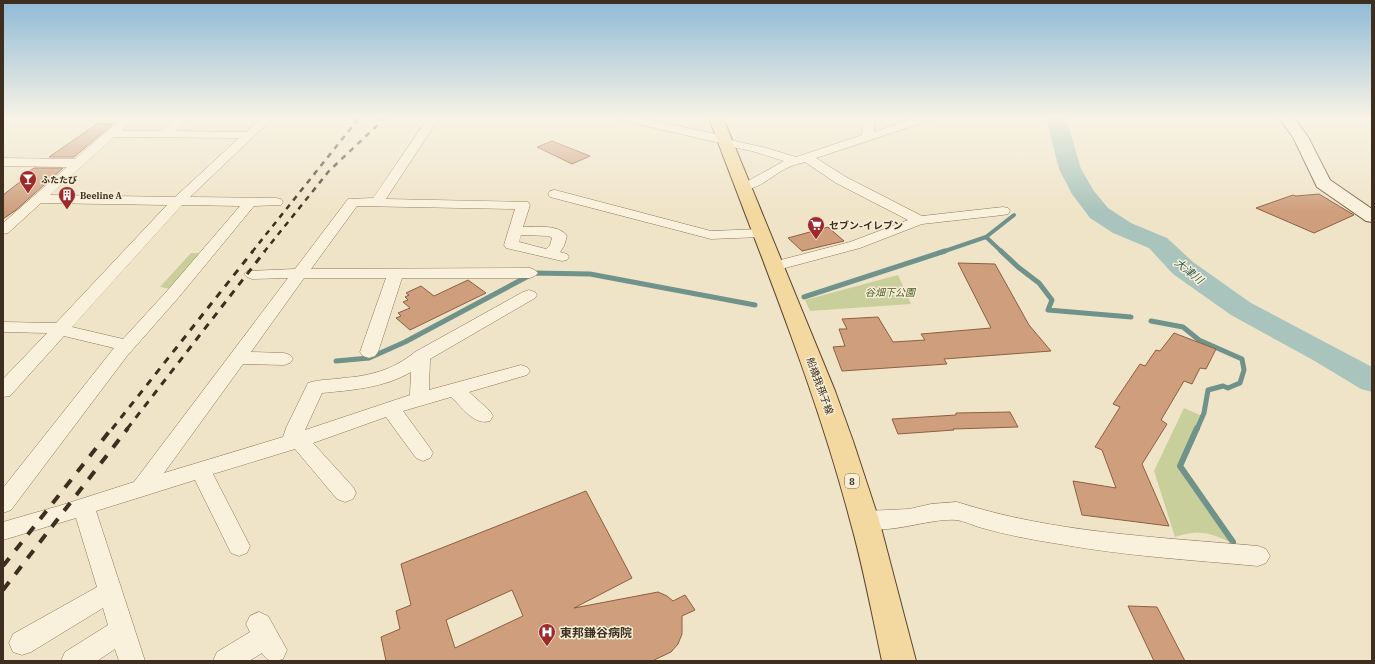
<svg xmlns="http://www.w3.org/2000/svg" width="1375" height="664" font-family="'IBM Plex Serif','Noto Sans JP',serif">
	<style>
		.green { fill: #c9cf9b }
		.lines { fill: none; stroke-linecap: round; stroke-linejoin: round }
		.stream-far2 { stroke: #6f938a; stroke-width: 4 }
		.stream-far1 { stroke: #6f938a; stroke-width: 5 }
		.stream { stroke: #6f938a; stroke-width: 6 }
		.river { fill: #a9c4bc; fill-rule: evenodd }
		.building { fill: #cf9f7d; stroke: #8d5f41; fill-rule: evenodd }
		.street-casing { stroke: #8d765c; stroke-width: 1 }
		.secondary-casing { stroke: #6f573f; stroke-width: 2 }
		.primary-casing { stroke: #5b4430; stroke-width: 2 }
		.street { fill: #faf1dc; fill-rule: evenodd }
		.secondary { fill: #faf1dc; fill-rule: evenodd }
		.primary { fill: #f3d9a0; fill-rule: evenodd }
		.rail-far2 { stroke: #3d2e20; stroke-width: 2.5; stroke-dasharray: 5.5 5.5; stroke-linecap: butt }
		.rail-far1 { stroke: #3d2e20; stroke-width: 3; stroke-dasharray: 7 7; stroke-linecap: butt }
		.rail { stroke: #3d2e20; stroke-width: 4; stroke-dasharray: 10 10; stroke-linecap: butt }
		.labels { text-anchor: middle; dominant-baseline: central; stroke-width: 3; stroke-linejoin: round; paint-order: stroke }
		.far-poi-label { font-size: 9px; font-weight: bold; fill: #3d2e20; stroke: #f7eed8; text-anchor: start }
		.shield { fill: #f7eed8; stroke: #756857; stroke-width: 1 }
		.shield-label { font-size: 9px; font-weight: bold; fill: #3d2e20 }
		.poi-label { font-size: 10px; font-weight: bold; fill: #3d2e20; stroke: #f7eed8; text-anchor: start }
		.park-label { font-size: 10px; font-style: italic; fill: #4d5a26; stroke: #f7eed8 }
		.street-label { font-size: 10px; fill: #3d2e20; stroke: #f7eed8 }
		.water-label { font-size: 11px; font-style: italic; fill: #2f5d5a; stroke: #f7eed8 }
		.near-poi-label { font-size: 12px; font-weight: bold; fill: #3d2e20; stroke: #f7eed8; text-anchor: start }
	</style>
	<rect width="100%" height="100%" fill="#f0e4c8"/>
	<g class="green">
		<polygon points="191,253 201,253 171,289 160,287"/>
		<polygon points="898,275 911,304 810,311 805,300"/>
		<path d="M1184,408L1202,416L1179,466L1230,542C1207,532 1199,530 1175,537L1154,471Z"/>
	</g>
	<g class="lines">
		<g class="stream-far2">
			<polyline points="986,237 1002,252"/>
			<polyline points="942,252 986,237 1014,215"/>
		</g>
		<g class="stream-far1">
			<polyline points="1001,251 1018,267 1039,283 1052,300 1048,310 1131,317"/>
			<polyline points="804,297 945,251"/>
			<polyline points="1151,321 1183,327 1199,340 1242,359 1244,370 1240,383 1228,388 1223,386 1208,390 1204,413 1197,429"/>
			<polyline points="336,361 369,358 405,342 534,273 590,274 755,305"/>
		</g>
		<polyline class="stream" points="1197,428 1180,466 1233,542"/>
		<polygon class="river" points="1046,118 1066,118 1081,169 1094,191 1108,208 1131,223 1167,238 1193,262 1251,303 1372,367 1372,392 1361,389 1313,360 1231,315 1173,274 1149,248 1113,233 1090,218 1072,194 1059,169"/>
	</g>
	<g class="building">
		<polygon points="97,124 113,124 74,157 49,157"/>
		<polygon points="552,141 590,156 572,164 537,147"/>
		<polygon points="34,168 63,168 16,210 3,219 3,195 25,178 20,177"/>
		<polygon points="1319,194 1354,215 1314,233 1256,208 1293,195 1296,196"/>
		<polygon points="828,227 844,241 802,251 788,238"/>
		<polygon points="958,263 995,264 1029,325 1051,351 944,359 947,364 842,371 833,347 845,346 839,329 847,329 842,319 878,317 893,342 925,340 921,334 991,328"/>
		<polygon points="468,280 486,293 410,330 396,318 401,316 398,313 410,308 403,302 408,300 405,297 409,295 406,293 421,286 434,296"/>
		<polygon points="1174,333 1216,349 1206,369 1200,368 1192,384 1184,381 1161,420 1167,424 1142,464 1169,526 1082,515 1073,481 1116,488 1102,450 1095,447 1120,407 1113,404 1140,364 1145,366 1156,350 1160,351"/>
		<polygon points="1010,412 1018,427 953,429 954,430 898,434 892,419 956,415 956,413"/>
		<path d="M586,491L632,578L574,608L658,592L667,596L673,601L685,595L695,610L682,616V634L678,644L671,652L652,661H386L381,637L400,629L396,611L411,605L401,564ZM512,590L523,616L455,648L446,620Z"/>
		<polygon points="1128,606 1157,607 1185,661 1154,661"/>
	</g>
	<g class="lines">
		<defs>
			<g id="street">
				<path d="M122,118H134L122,131H161L177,118H189L175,131L246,132L261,118H273L190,197L276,198L281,199L283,202L281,205L254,206L179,297L127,356L11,510L3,513V488L114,348L64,336L10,396L3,397V379L47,333L3,332V322L56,323L167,205L41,203L8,233L3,234V223L67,167L3,166V158L75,159ZM114,137L239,138L175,197L50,195ZM182,205L240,206L167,291L123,339L72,327Z"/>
				<path d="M428,118H439L386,199L528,202L530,205L523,227C536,227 559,224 567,236L564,246L560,252L567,254L569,257L567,260L562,261L506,248L504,245L515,209L357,206L311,269L530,268L535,270L538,273L535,276L530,278H402L378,352L375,356L369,358L363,356L360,352L386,278H304L251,352L284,353L290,355L293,359L290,363L284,365L243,364L164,473L283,437L286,428L308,383C320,379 331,380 343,378C370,376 393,370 415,352L523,292L529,290L535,292L537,295L535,298L430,359L429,390L521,365L527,367L530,371L527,375L469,392L490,411L493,416L490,421C474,426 462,407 451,397L403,411L430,448L433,453L430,458L423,461L416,458L386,417L313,443L353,487L356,493L353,499L345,502L337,499L295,449L213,474L250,546L247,553L239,556L231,553L195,480L96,511L145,661H119L115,649L97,661H61L65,652L108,625L103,608L31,652L22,655L13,652L9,643L13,634L97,587L76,518L3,540V522L62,505L134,482L288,278L252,279L247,277L244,274L247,271L295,269L348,199L373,198ZM521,235L549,236L552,238L550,245L546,249L519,242ZM411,372L410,395L305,430L322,393C352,390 384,388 411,372Z"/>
				<path d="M619,118H640L725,136L729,138L731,140L766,148L796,157L862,135L863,118H875L874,132L915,118H932L931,120L816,158L846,177L922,216L1003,207L1008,208L1010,211L1008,214L1003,215L922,224L860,248L774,271L769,269L766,266L769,263L850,242L908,220L836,183L805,162C799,164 792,165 787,168C772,175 756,193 738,189L737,186L738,183L746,182L784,161L752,151L722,145L720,143L624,121Z"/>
				<polygon points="555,190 711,231 761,229 766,230 768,233 766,236 761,237 711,239 550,197 548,194 550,191"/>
				<path d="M957,502C1053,533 1158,537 1258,546L1266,549L1270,556L1266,563L1258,566C1192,560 1125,556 1059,544C1033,540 1007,535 982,528C974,526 965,521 956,520C926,518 887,537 857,526L854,520L857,514L865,511L909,509L931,504Z"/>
				<path d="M259,612L268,616L287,650L283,659C274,662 267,662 262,653L249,661H213L217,652L250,632L246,624L250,616Z"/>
			</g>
			<polygon id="secondary" points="1279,118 1294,118 1308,137 1330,180 1372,209 1372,222 1366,221 1317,187 1293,137"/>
			<path id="primary" d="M709,118H723L835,391L853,441L879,520L916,661H882C872,614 863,566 850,520C814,383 758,250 709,118Z"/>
		</defs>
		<use href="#street" class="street-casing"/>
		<use href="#secondary" class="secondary-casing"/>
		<use href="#primary" class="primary-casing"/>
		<use href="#street" class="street"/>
		<use href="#secondary" class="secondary"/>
		<use href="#primary" class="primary"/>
		<g class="rail-far2">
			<polyline points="252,252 359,118"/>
			<polyline points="264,252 329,171 385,118"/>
		</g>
		<g class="rail-far1">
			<polyline points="112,429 253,251"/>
			<polyline points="127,429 265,251"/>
		</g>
		<g class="rail">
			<polyline points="3,566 112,428"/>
			<polyline points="3,590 128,428"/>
		</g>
	</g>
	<linearGradient id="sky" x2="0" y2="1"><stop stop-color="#8fbad6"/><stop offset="0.56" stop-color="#f8f3e6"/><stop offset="1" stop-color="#f8f3e6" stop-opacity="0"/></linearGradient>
	<rect width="1375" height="211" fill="url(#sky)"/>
	<defs>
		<symbol id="bar-pin" viewBox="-11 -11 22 30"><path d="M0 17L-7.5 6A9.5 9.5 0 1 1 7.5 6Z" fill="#9e2a2b" stroke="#f7eed8"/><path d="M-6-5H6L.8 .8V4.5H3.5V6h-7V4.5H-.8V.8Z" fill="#fff"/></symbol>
		<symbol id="building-pin" viewBox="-11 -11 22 30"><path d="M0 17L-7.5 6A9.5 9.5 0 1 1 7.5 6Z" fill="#9e2a2b" stroke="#f7eed8"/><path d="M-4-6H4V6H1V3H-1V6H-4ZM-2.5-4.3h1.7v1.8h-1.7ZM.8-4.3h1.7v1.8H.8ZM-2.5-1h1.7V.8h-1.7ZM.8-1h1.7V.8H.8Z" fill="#fff"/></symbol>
		<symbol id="supermarket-pin" viewBox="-11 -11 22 30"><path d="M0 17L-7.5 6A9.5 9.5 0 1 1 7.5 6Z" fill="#9e2a2b" stroke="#f7eed8"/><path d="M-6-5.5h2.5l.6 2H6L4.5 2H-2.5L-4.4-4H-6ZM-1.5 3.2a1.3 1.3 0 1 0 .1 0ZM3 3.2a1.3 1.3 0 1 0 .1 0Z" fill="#fff"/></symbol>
		<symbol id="hospital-pin" viewBox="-11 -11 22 30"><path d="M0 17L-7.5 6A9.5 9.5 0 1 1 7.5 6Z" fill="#9e2a2b" stroke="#f7eed8"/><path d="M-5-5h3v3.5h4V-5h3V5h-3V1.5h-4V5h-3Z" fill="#fff"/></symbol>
	</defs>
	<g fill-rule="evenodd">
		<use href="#bar-pin" x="18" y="169" width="20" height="27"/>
		<use href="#building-pin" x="57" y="185" width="20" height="27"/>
		<use href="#supermarket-pin" x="806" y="215" width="20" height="27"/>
		<use href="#hospital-pin" x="537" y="622" width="20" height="27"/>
	</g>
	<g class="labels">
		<g class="far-poi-label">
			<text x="41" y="179">ふたたび</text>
			<text x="80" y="195">Beeline A</text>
		</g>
		<rect class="shield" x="845" y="474" width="14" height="14" rx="3"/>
		<g class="shield-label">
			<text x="852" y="481">8</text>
		</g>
		<g class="poi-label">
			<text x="829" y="225">セブン-イレブン</text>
		</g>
		<g class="park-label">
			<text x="890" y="292">谷畑下公園</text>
		</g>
		<g class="street-label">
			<text transform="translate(820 386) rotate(70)">船橋我孫子線</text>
		</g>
		<g class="water-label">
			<text transform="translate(1189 271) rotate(39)">大津川</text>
		</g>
		<g class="near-poi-label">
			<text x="560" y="632">東邦鎌谷病院</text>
		</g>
	</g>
	<rect width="1375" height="664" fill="none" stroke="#3d2e20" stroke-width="8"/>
</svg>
